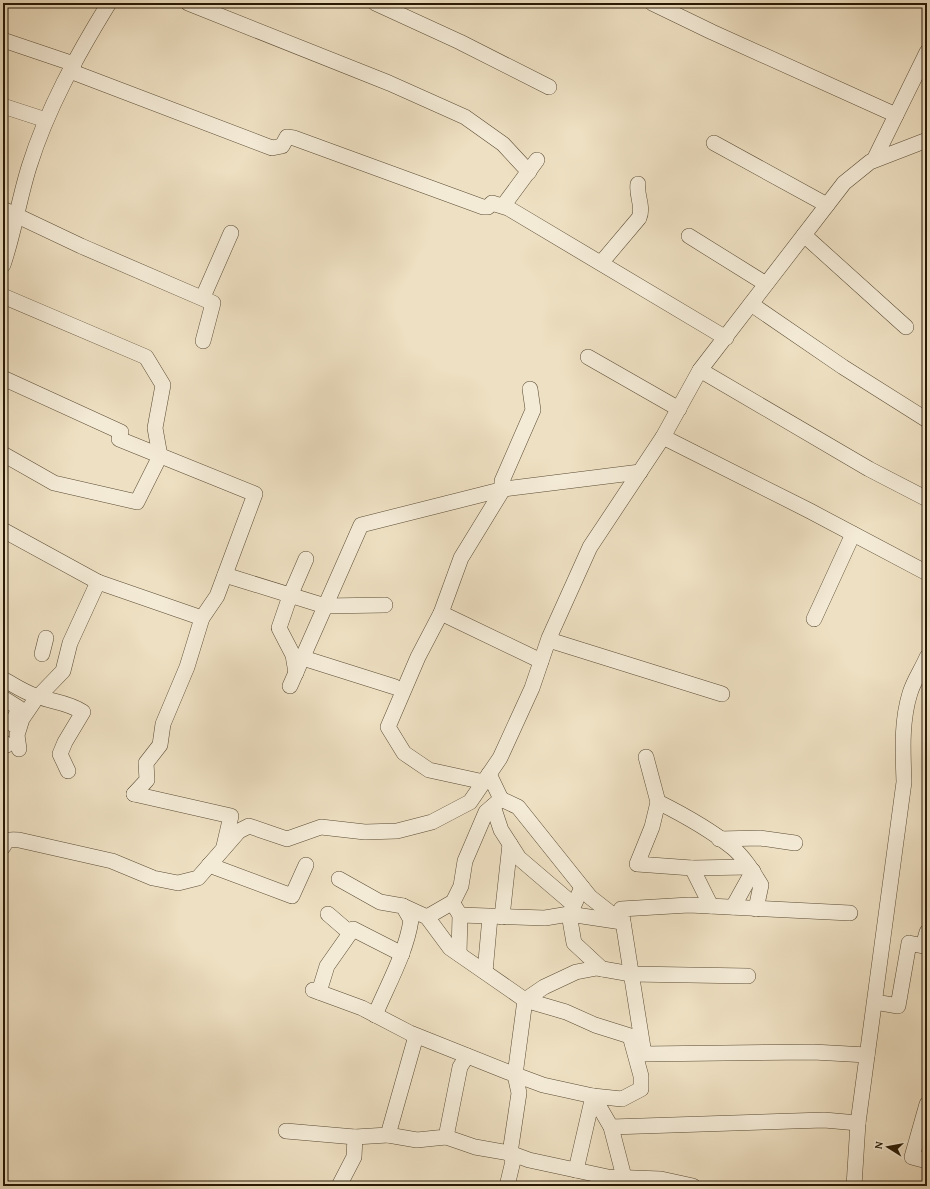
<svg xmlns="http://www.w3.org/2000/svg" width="930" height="1189" font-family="'Gentium Book Plus',serif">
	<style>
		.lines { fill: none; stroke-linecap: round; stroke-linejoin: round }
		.minor-casing { stroke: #5a4b34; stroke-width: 16 }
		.minor { stroke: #f4ebd7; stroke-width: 15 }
	</style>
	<rect width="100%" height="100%" fill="#eee0c2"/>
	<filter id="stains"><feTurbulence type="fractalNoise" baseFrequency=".005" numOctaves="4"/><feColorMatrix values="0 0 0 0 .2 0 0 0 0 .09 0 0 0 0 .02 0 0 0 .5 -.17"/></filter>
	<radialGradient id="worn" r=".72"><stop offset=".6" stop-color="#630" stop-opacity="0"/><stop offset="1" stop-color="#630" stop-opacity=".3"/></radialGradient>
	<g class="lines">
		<defs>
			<g id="minor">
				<polyline points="188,3 389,83 465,117 503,144 529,172"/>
				<polyline points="375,3 460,42 549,87"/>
				<polyline points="652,3 712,32 896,115"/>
				<polyline points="3,40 74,64"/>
				<polyline points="70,71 272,148 282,146 287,137 294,138 483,207 488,207 492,203 508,208 726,338"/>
				<polyline points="3,106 46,120"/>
				<polyline points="714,143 827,205"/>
				<polyline points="874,160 927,52"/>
				<polyline points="503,206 537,160"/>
				<polyline points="3,209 81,246 213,303 203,341"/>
				<polyline points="804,235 906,327"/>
				<polyline points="689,236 766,284"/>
				<path d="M601,263L639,218C644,206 636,196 638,184"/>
				<path d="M3,265C14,233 19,199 29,167C47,109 77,55 109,3"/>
				<polyline points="3,296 146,357 163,385 155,428 160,456 137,502 54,483 3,454"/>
				<polyline points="203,297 231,233"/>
				<polyline points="751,304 843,367 927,420"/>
				<polyline points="588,357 679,409"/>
				<polyline points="700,370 869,469 927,499"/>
				<polyline points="3,378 121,432 119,439 255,494 217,596 202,618"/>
				<polyline points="663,437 810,511 927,573"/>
				<polyline points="3,530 98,582 70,643 63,671 35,700 22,719 17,735 19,749"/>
				<polyline points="225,575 325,606 385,605"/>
				<polyline points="98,582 202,618 187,667 163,724 160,745 146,763 147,780 134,794"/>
				<polyline points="441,613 541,661"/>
				<polyline points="814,619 853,534"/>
				<polyline points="549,640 722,694"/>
				<polyline points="42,654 46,638"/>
				<polyline points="303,658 395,687"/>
				<polyline points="296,673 293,655 279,628 290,596 306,559"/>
				<path d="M3,679C14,685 24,692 36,696C53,702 67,702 83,712L65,742L60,754L68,771"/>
				<polyline points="290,686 361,525 504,489 640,472"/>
				<polyline points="3,698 19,708 12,724"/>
				<polyline points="3,742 7,745"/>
				<path d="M646,757L658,802C682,814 712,831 733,848C744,857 753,872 761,885L756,909"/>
				<polyline points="484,782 429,770 404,753 388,727 418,657 441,613 461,558 502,491 502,481 533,410 530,389"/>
				<polyline points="134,794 231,816 224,846"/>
				<polyline points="501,799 518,807 590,897 623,923"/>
				<polyline points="658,802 652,827 637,864 692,868 749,867"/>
				<polyline points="493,806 501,830 519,858 574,905 582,887"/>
				<polyline points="719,839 760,838 795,843"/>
				<path d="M3,847C7,839 10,839 19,840L112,861L153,878L178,883L198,878L239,831L249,826L287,839L321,827L365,832L397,831L432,822L470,802L500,758L532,688L549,638L590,547L663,437L700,370L844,183L870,162L927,140"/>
				<polyline points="209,865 292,896 306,865"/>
				<polyline points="692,868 711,906"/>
				<path d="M339,879L380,902L403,906L411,920C406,953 388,984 375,1015"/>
				<polyline points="403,906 427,917 450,948 525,1000 515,1075 519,1093 510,1153 475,1147 446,1137"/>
				<polyline points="455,907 460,915 459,954"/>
				<polyline points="733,907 753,871"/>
				<polyline points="850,913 689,905 621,909 644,1054 813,1052 867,1055"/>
				<polyline points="328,914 350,933"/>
				<polyline points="569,914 574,943 602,969"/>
				<polyline points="460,915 545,918 569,914 622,922"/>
				<polyline points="427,917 453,902 461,886 465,861 486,812 501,799 489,774"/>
				<polyline points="502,917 510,844"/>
				<polyline points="485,972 490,917"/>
				<polyline points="313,990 362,1008 410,1033 508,1072 543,1085 593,1096 611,1127 624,1177"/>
				<polyline points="319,992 327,966 353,929 402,954"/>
				<polyline points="525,1000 566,1012 595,1025 630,1036 641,1076 641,1089 622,1099 593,1096 576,1170"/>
				<polyline points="525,1000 544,987 576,972 597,968 631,974 748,976"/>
				<polyline points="875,1002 898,1006 909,943 923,946 927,932"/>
				<polyline points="927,1104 912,1157 927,1161"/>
				<polyline points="611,1127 824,1120 858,1123"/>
				<polyline points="286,1131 355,1137 388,1135 416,1036"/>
				<polyline points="388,1135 417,1140 446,1137 460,1067 467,1056"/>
				<polyline points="510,1153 529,1160 608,1177 661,1179 693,1186"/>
				<polyline points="339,1186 354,1157 355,1137"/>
				<polyline points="507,1186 513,1161 510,1153"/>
				<path d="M854,1186L858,1123L904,782C903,752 901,722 910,693C914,680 922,669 927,657"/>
			</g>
		</defs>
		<use href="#minor" class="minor-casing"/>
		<use href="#minor" class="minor"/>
	</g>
	<rect width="930" height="1189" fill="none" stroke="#eee0c2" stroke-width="16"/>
	<rect x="4" y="4" width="922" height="1181" fill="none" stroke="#281904" stroke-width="2"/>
	<rect x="8" y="8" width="914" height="1173" fill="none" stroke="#281904"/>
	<g transform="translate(888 1147) rotate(281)" stroke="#f4ebd7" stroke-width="3" paint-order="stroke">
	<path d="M0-3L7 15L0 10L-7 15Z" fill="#281904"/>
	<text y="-6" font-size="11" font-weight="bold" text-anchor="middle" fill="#281904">N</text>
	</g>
	<rect width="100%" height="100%" filter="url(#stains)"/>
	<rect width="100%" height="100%" fill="url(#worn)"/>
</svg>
